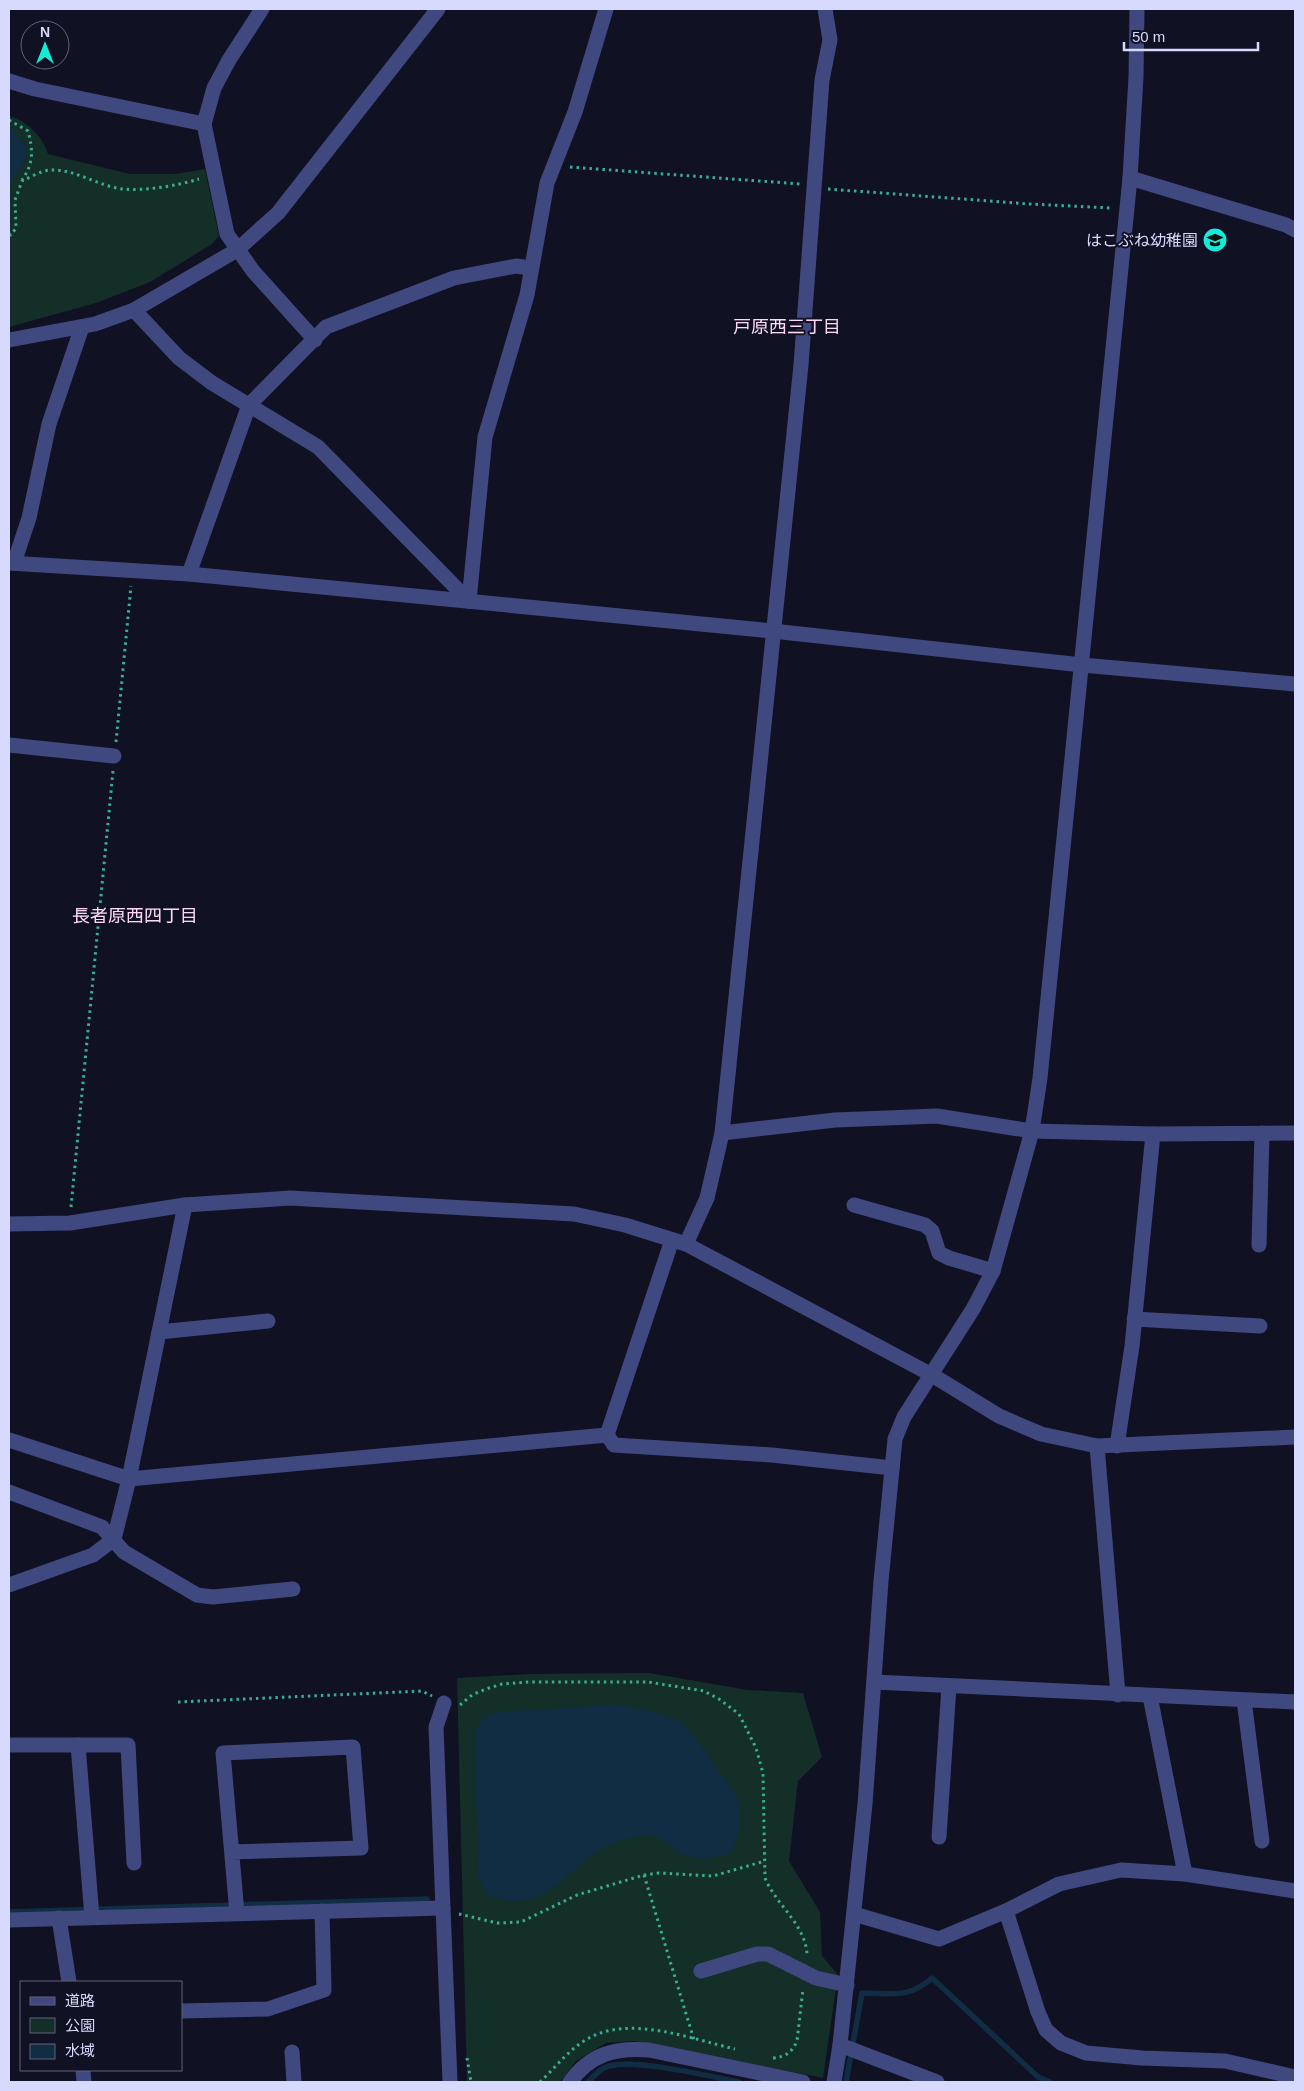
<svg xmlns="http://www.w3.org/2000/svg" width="1304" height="2091" font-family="Arial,'Noto Sans JP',sans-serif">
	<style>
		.green { fill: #142e28 }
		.water { fill: #102d44 }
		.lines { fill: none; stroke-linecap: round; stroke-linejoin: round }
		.stream { stroke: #102d44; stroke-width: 5.5 }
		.path { stroke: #39ae91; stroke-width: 3; stroke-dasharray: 2.5 4; stroke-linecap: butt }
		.minor { stroke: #3f497f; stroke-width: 15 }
		.labels { text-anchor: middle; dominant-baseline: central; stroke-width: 4; stroke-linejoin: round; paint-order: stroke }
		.poi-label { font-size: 16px; fill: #d7dafc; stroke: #111124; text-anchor: end }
		.neighbourhood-label { font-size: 18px; fill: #fcd9f6; stroke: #111124 }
	</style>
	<rect width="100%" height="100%" fill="#111124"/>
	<g class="green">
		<path d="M9,116C27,121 43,136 48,154L130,174H175L205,169L219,236L212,244L150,282L96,303L9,327Z"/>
		<polygon points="649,1673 748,1690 803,1693 822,1757 798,1781 789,1861 820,1912 822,1956 838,1975 823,2078 634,2041 606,2043 576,2061 560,2082 467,2082 457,1678 528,1674"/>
	</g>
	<g class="water">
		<polygon points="9,127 27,147 24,162 9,186"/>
		<path d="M615,1705C629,1706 669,1715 681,1723C691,1729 734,1790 738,1801C743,1818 739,1839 731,1853C721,1855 707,1860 697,1858C656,1849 669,1823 616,1842C568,1859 549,1920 487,1895L478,1877L475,1732L483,1719L497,1712Z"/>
	</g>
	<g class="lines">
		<g class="stream">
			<polyline points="9,1912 427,1899"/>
			<path d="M588,2082C594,2076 600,2068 609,2066C637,2059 709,2076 739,2082"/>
			<path d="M846,2082L862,1993C893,1993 908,1999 932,1978L1038,2077L1050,2082"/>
		</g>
		<g class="path">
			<path d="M9,120L28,131C33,150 34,163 22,180"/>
			<polyline points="570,167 800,184"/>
			<polyline points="828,189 1030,204 1111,208"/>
			<path d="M9,234L11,235L16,228L15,200L22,181C31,177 42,170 51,170C75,169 98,186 122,189C146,191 176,186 199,179"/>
			<polyline points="116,742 131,586"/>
			<polyline points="71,1207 113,771"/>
			<polyline points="178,1702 422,1691 432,1696"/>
			<path d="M460,1705L472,1695L486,1689L502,1684L528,1682H648L704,1691L719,1699L739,1714L756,1748L763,1773L765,1878C776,1905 807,1926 807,1956"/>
			<polyline points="644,1875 694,2040"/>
			<polyline points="459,1914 497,1923 521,1922 577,1895 644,1875 659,1873 713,1876 765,1861"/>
			<polyline points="467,2058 471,2082"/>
			<path d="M773,2058C786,2057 792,2052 797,2041L803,1989"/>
			<path d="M540,2082C555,2068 570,2048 589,2038C631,2015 691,2039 735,2049"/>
		</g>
		<g class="minor">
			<polyline points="262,9 229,60 214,88 204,124 227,234 253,271 315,340"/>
			<polyline points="9,81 35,89 204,124"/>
			<polyline points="1130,178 1286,225 1295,230"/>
			<polyline points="134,310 179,358 212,383 318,447 469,601"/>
			<polyline points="9,340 95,324 134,310 237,250 278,213 438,9"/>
			<polyline points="9,563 189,574 773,631 1082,665 1295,684"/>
			<polyline points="14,563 29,518 49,424 82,327"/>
			<polyline points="189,574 249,405 326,327 454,278 516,266 531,268"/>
			<polyline points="469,601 485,437 527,295 547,183 575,112 606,9"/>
			<polyline points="9,745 114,756"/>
			<polyline points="722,1133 835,1120 937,1116 1032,1131 1153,1134 1295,1133"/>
			<polyline points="854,1205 925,1225 932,1231 939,1253 949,1258 993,1271"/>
			<polyline points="9,1224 70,1223 185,1205 290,1198 574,1214 625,1225 686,1244 932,1375 999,1416 1041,1434 1097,1446 1295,1437"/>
			<polyline points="686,1244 707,1198 722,1133 801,365 822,80 830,40 825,9"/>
			<polyline points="1259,1245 1262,1133"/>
			<polyline points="1134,1319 1260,1326"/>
			<polyline points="159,1332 268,1321"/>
			<polyline points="607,1435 614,1445 772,1455 892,1468"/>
			<polyline points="607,1435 672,1240"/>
			<polyline points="9,1440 129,1479 607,1435"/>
			<polyline points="1097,1446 1118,1695"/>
			<polyline points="1117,1446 1132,1346 1153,1134"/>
			<polyline points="9,1492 102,1527 124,1552 197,1595 213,1597 293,1589"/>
			<polyline points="9,1585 93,1555 114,1539 129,1479 185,1205"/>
			<polyline points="874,1682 1295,1702"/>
			<polyline points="1150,1696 1185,1874"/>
			<polyline points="1244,1700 1262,1841"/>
			<polyline points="9,1745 128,1745 134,1863"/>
			<polyline points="78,1745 92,1917"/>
			<polyline points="939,1837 949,1686"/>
			<polyline points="232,1852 361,1848 353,1747 223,1753 237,1913"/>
			<polyline points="443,1908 436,1727 444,1703"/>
			<polyline points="1006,1911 1059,1884 1121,1870 1185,1874 1295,1891"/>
			<polyline points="854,1914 939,1939 1006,1911 1038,2012 1046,2030 1061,2043 1086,2053 1142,2058 1225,2061 1295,2077"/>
			<polyline points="59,1918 69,1982"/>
			<polyline points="9,1920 443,1908 450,2082"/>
			<polyline points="701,1971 757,1954 768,1954 816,1978 847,1985"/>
			<polyline points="181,2011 268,2009 324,1990 322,1911"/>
			<polyline points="840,2045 937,2082"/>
			<polyline points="292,2052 294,2082"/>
			<polyline points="83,2070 84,2082"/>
			<path d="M570,2082C590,2054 616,2047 649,2050L803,2082"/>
			<polyline points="834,2082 840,2045 865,1804 881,1581 895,1439 904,1417 973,1309 993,1271 1032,1131 1040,1078 1130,178 1136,77 1137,9"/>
		</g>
	</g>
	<defs>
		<symbol id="school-disc" viewBox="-11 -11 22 22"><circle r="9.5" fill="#13ecd9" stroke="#111124"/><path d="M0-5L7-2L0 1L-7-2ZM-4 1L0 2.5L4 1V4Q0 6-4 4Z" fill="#111"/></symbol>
	</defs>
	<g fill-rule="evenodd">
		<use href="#school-disc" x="1201" y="226" width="28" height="28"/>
	</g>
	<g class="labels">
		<g class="poi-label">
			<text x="1198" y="240">はこぶね幼稚園</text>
		</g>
		<g class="neighbourhood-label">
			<text x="787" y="327">戸原西三丁目</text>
			<text x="135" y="916">長者原西四丁目</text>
		</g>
	</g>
	<rect width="1304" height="2091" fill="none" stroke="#d7dafc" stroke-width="20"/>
	<rect x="20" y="1981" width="162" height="90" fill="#111124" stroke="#60617a"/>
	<rect x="30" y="1997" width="25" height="8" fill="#3f497f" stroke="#60617a"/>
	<text x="65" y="2006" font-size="15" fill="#d7dafc">道路</text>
	<rect x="30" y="2018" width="25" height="15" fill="#142e28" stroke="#60617a"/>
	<text x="65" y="2031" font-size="15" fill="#d7dafc">公園</text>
	<rect x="30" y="2044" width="25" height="15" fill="#102d44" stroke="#60617a"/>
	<text x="65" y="2056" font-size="15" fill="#d7dafc">水域</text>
	<g transform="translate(45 45)"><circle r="24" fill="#111124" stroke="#60617a"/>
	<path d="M0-4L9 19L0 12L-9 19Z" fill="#13ecd9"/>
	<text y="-8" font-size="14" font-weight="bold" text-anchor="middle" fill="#d7dafc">N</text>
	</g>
	<path d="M1124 42v8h134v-8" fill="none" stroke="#d7dafc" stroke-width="2.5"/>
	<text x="1132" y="42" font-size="15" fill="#d7dafc" stroke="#111124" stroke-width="4" paint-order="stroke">50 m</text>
</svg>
